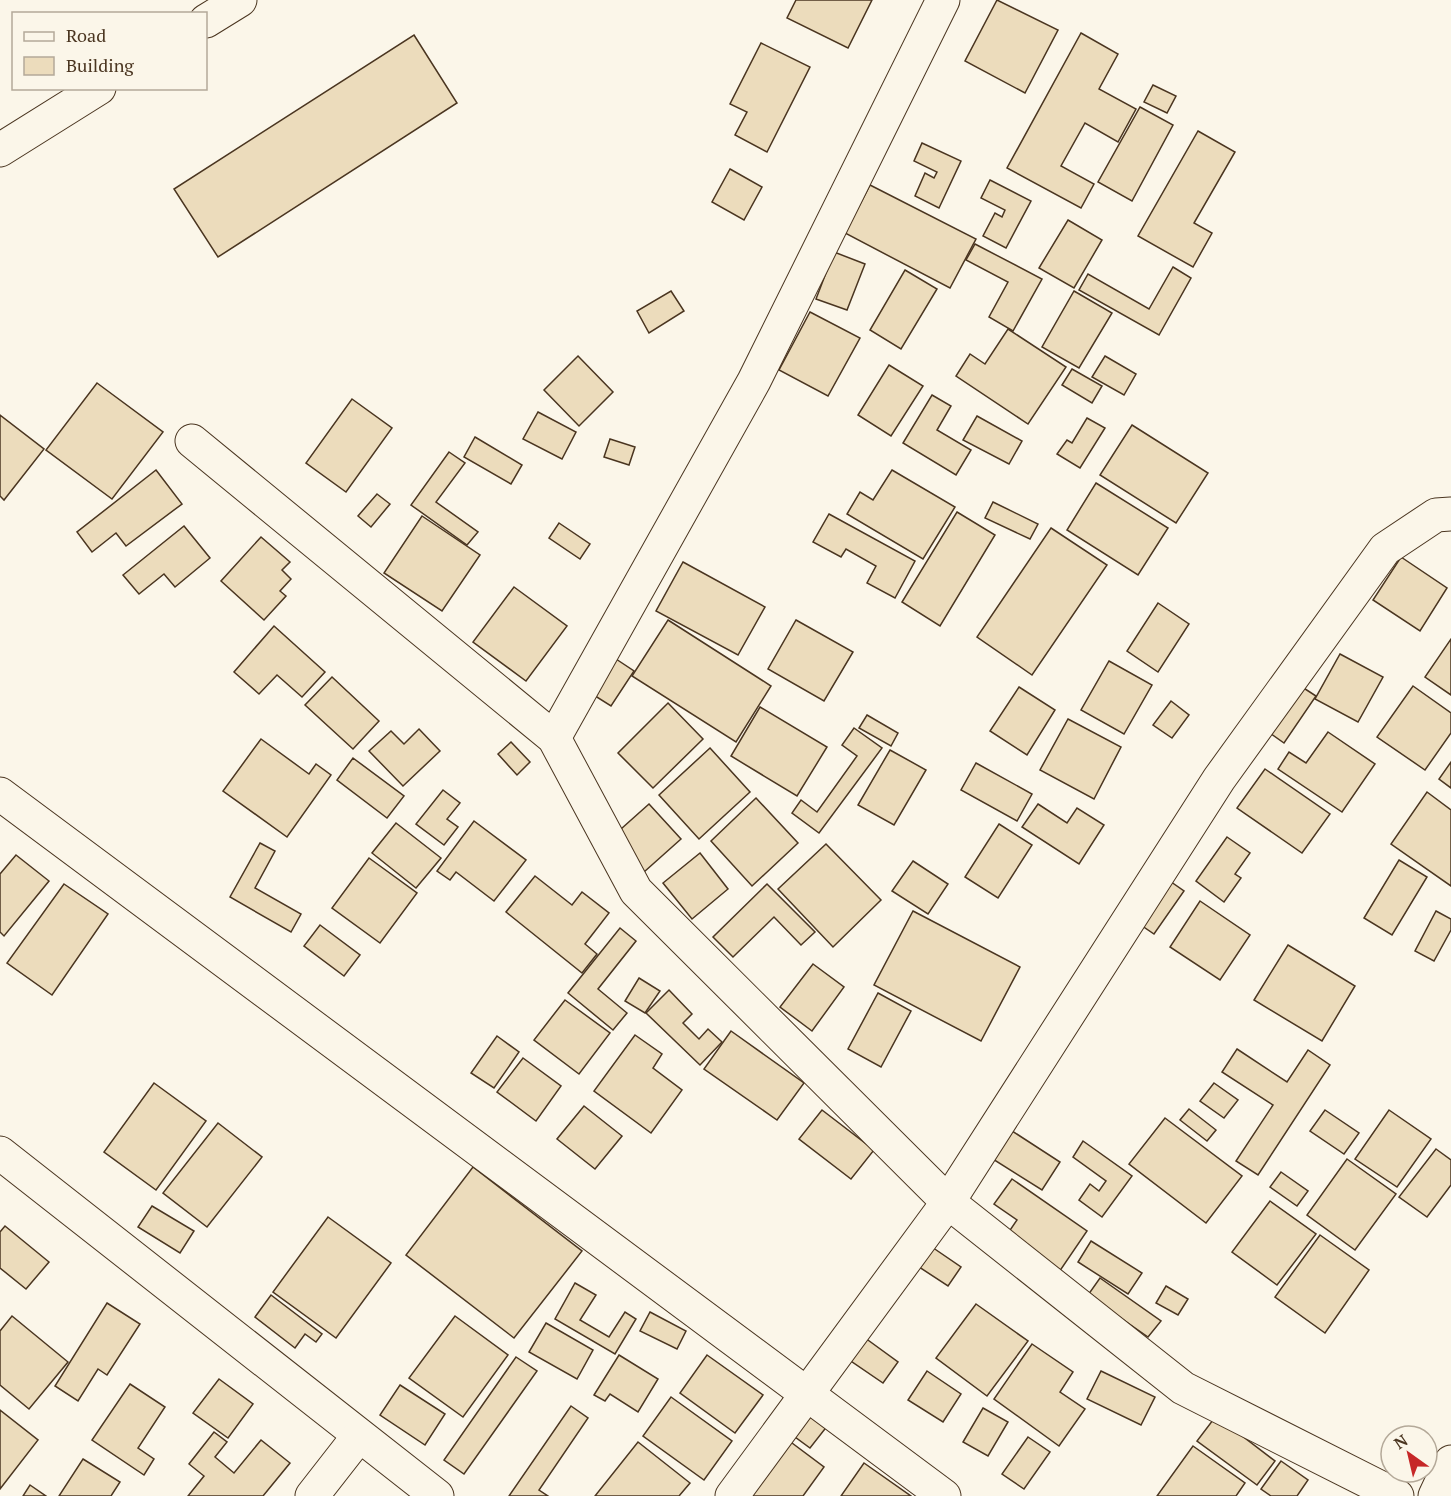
<svg xmlns="http://www.w3.org/2000/svg" width="1451" height="1496" font-family="'PT Serif',serif">
	<style>
		.building { fill: #ecdcbc; stroke: #4a3520; stroke-width: 1.5 }
		.lines { fill: none; stroke-linecap: round; stroke-linejoin: round }
		.minor-casing { stroke: #4a3520; stroke-width: 35 }
		.secondary-casing { stroke: #4a3520; stroke-width: 35 }
		.minor { stroke: #fbf6e9; stroke-width: 33 }
		.secondary { stroke: #fbf6e9; stroke-width: 33 }
	</style>
	<rect width="100%" height="100%" fill="#fbf6e9"/>
	<g class="building">
		<polygon points="796,0 872,0 848,48 787,18"/>
		<polygon points="997,0 1058,30 1025,93 965,61"/>
		<polygon points="1081,33 1118,54 1099,89 1136,109 1118,142 1085,123 1061,166 1094,184 1081,208 1007,168"/>
		<polygon points="414,35 457,103 218,257 174,189"/>
		<polygon points="761,43 810,67 767,152 735,135 747,112 730,104"/>
		<polygon points="1153,85 1176,96 1167,113 1144,102"/>
		<polygon points="1140,107 1173,125 1132,201 1098,182"/>
		<polygon points="1198,131 1235,152 1194,223 1212,233 1193,267 1138,236"/>
		<polygon points="922,143 961,161 939,208 915,196 925,173 934,178 937,172 914,161"/>
		<polygon points="730,169 762,187 744,220 712,202"/>
		<polygon points="990,180 1031,201 1006,248 983,236 995,213 1002,217 1005,210 981,198"/>
		<polygon points="870,185 976,239 950,288 845,233"/>
		<polygon points="1068,220 1102,240 1074,288 1039,268"/>
		<polygon points="975,244 1042,279 1013,331 989,317 1008,282 966,260"/>
		<polygon points="834,252 865,264 847,310 816,299"/>
		<polygon points="1173,267 1191,278 1159,335 1079,290 1088,274 1149,309"/>
		<polygon points="905,270 937,289 901,349 870,330"/>
		<polygon points="671,291 684,311 649,333 637,311"/>
		<polygon points="1074,291 1112,313 1079,368 1042,347"/>
		<polygon points="810,312 860,338 828,396 779,370"/>
		<polygon points="1008,329 1066,367 1028,424 956,376 970,354 985,364"/>
		<polygon points="578,356 613,392 579,426 544,390"/>
		<polygon points="1105,356 1136,374 1124,395 1092,377"/>
		<polygon points="889,365 923,386 891,436 858,415"/>
		<polygon points="1072,369 1102,386 1092,403 1062,385"/>
		<polygon points="97,383 163,432 112,499 46,450"/>
		<polygon points="932,395 951,406 937,430 971,450 956,475 903,443"/>
		<polygon points="352,399 392,428 346,492 306,463"/>
		<polygon points="538,412 576,432 562,459 523,439"/>
		<polygon points="0,415 44,449 4,500 0,496"/>
		<polygon points="977,416 1022,441 1009,464 963,440"/>
		<polygon points="1087,418 1105,428 1080,468 1057,454 1067,440 1072,443"/>
		<polygon points="1132,425 1208,473 1176,523 1100,475"/>
		<polygon points="475,437 522,465 511,484 464,457"/>
		<polygon points="610,439 635,447 629,465 604,457"/>
		<polygon points="449,452 465,463 436,502 478,532 467,545 411,505"/>
		<polygon points="156,470 182,504 126,546 116,533 92,552 77,532"/>
		<polygon points="892,470 955,507 923,559 847,514 860,492 873,500"/>
		<polygon points="1096,483 1168,528 1138,575 1067,530"/>
		<polygon points="377,494 390,504 371,527 358,516"/>
		<polygon points="993,502 1038,524 1030,539 985,518"/>
		<polygon points="957,512 995,535 940,626 902,602"/>
		<polygon points="829,514 915,561 895,598 867,583 876,566 846,549 841,557 813,542"/>
		<polygon points="422,516 480,555 442,611 384,573"/>
		<polygon points="559,523 590,544 580,559 549,538"/>
		<polygon points="184,526 210,558 175,587 164,574 139,594 123,575"/>
		<polygon points="1051,528 1107,565 1032,675 977,637"/>
		<polygon points="261,537 290,562 282,570 291,579 280,591 286,596 264,620 221,581"/>
		<polygon points="1401,557 1447,588 1420,631 1373,600"/>
		<polygon points="683,562 765,607 738,655 656,611"/>
		<polygon points="514,587 567,626 526,681 473,642"/>
		<polygon points="1158,603 1189,624 1158,672 1127,651"/>
		<polygon points="668,620 771,686 736,742 632,676"/>
		<polygon points="796,620 853,652 824,701 768,669"/>
		<polygon points="274,626 325,672 302,697 277,675 259,694 234,672"/>
		<polygon points="1451,639 1451,695 1425,677"/>
		<polygon points="1340,654 1383,677 1358,722 1315,699"/>
		<polygon points="616,659 634,671 611,706 592,694"/>
		<polygon points="1109,661 1152,685 1124,734 1081,710"/>
		<polygon points="332,677 379,721 353,749 305,705"/>
		<polygon points="1299,685 1316,696 1284,743 1267,731"/>
		<polygon points="1413,686 1451,713 1451,733 1425,770 1377,737"/>
		<polygon points="1019,687 1055,710 1027,755 990,731"/>
		<polygon points="1171,701 1189,715 1172,738 1153,725"/>
		<polygon points="668,703 703,739 653,788 618,753"/>
		<polygon points="760,707 827,747 797,796 731,756"/>
		<polygon points="867,715 898,733 891,746 859,728"/>
		<polygon points="1068,719 1121,747 1094,799 1040,770"/>
		<polygon points="854,728 882,748 819,833 792,813 801,800 817,812 857,756 842,745"/>
		<polygon points="419,729 440,751 403,786 369,751 391,731 404,744"/>
		<polygon points="1328,732 1375,764 1342,812 1278,769 1289,752 1306,763"/>
		<polygon points="261,739 309,774 316,764 331,775 287,837 223,791"/>
		<polygon points="511,742 530,762 517,775 498,754"/>
		<polygon points="710,748 750,792 699,839 659,795"/>
		<polygon points="890,750 926,770 894,825 858,805"/>
		<polygon points="353,758 404,796 387,818 337,780"/>
		<polygon points="1451,762 1451,788 1439,779"/>
		<polygon points="976,763 1032,794 1017,821 961,790"/>
		<polygon points="1265,769 1330,814 1302,853 1237,808"/>
		<polygon points="443,790 460,803 447,819 458,827 444,845 416,824"/>
		<polygon points="1427,792 1451,810 1451,886 1391,844"/>
		<polygon points="756,798 798,843 752,886 711,841"/>
		<polygon points="649,804 681,839 644,872 612,837"/>
		<polygon points="1038,804 1067,823 1077,808 1104,825 1079,864 1022,827"/>
		<polygon points="474,821 526,860 494,901 456,872 450,880 437,871"/>
		<polygon points="396,823 441,858 416,888 372,853"/>
		<polygon points="999,824 1032,845 998,898 965,877"/>
		<polygon points="1227,837 1250,853 1235,874 1241,878 1224,902 1196,881"/>
		<polygon points="260,843 275,851 255,888 301,914 291,932 230,897"/>
		<polygon points="826,844 881,900 833,947 778,889"/>
		<polygon points="700,853 728,889 692,919 663,883"/>
		<polygon points="16,855 49,881 4,936 0,932 0,874"/>
		<polygon points="369,858 417,893 380,943 332,908"/>
		<polygon points="1399,860 1427,877 1392,935 1364,918"/>
		<polygon points="913,861 948,884 928,914 892,891"/>
		<polygon points="535,876 572,905 582,892 609,913 585,944 597,954 582,973 506,912"/>
		<polygon points="1164,877 1184,891 1154,934 1135,921"/>
		<polygon points="64,884 108,914 52,995 7,963"/>
		<polygon points="767,884 815,932 801,945 774,917 733,957 713,937"/>
		<polygon points="1200,901 1250,935 1220,980 1170,947"/>
		<polygon points="913,911 1020,967 981,1041 874,985"/>
		<polygon points="1436,911 1451,919 1451,930 1434,961 1415,951"/>
		<polygon points="320,925 360,955 344,976 304,946"/>
		<polygon points="620,928 636,941 598,989 627,1013 613,1030 568,993"/>
		<polygon points="1288,945 1355,986 1322,1041 1254,1000"/>
		<polygon points="813,964 844,987 812,1031 780,1007"/>
		<polygon points="639,978 660,991 645,1013 625,1001"/>
		<polygon points="669,990 692,1014 683,1023 699,1039 708,1029 722,1042 700,1065 646,1013"/>
		<polygon points="878,993 911,1011 881,1067 848,1049"/>
		<polygon points="565,1000 610,1033 579,1074 534,1040"/>
		<polygon points="731,1031 804,1083 777,1120 704,1069"/>
		<polygon points="635,1035 662,1054 653,1068 682,1090 651,1133 594,1091"/>
		<polygon points="497,1036 519,1052 494,1088 471,1073"/>
		<polygon points="1237,1049 1287,1082 1308,1050 1330,1065 1258,1175 1236,1161 1273,1105 1222,1072"/>
		<polygon points="523,1058 561,1086 536,1121 497,1092"/>
		<polygon points="154,1083 206,1121 156,1190 104,1152"/>
		<polygon points="1214,1083 1238,1100 1224,1118 1200,1101"/>
		<polygon points="584,1106 622,1136 595,1169 557,1139"/>
		<polygon points="1189,1109 1216,1130 1207,1141 1180,1120"/>
		<polygon points="822,1110 874,1150 851,1179 799,1139"/>
		<polygon points="1325,1110 1359,1133 1344,1154 1310,1131"/>
		<polygon points="1389,1110 1431,1139 1397,1187 1355,1159"/>
		<polygon points="1165,1118 1242,1176 1206,1223 1129,1164"/>
		<polygon points="218,1123 262,1157 207,1227 163,1193"/>
		<polygon points="1006,1127 1060,1162 1042,1190 988,1156"/>
		<polygon points="1083,1141 1132,1176 1102,1217 1079,1200 1090,1184 1099,1191 1106,1181 1073,1157"/>
		<polygon points="1436,1149 1451,1160 1451,1185 1427,1217 1399,1197"/>
		<polygon points="1347,1159 1396,1194 1355,1250 1307,1215"/>
		<polygon points="473,1167 582,1251 514,1338 406,1255"/>
		<polygon points="1281,1172 1308,1191 1297,1206 1270,1187"/>
		<polygon points="1012,1179 1087,1231 1057,1275 1004,1239 1017,1220 994,1204"/>
		<polygon points="1270,1201 1316,1234 1277,1285 1232,1252"/>
		<polygon points="152,1206 194,1231 180,1253 138,1227"/>
		<polygon points="328,1217 391,1263 336,1338 273,1292"/>
		<polygon points="5,1226 49,1262 26,1289 0,1268 0,1232"/>
		<polygon points="1320,1235 1369,1270 1325,1333 1275,1297"/>
		<polygon points="1091,1241 1142,1273 1128,1294 1078,1262"/>
		<polygon points="926,1243 961,1267 948,1286 913,1263"/>
		<polygon points="1100,1278 1161,1321 1148,1337 1088,1295"/>
		<polygon points="575,1283 596,1295 580,1320 609,1337 625,1312 636,1319 615,1354 555,1319"/>
		<polygon points="1166,1286 1188,1299 1178,1315 1156,1303"/>
		<polygon points="271,1295 322,1334 316,1342 305,1334 295,1348 255,1317"/>
		<polygon points="107,1303 140,1324 107,1375 98,1369 78,1401 55,1386"/>
		<polygon points="976,1304 1028,1341 987,1396 936,1358"/>
		<polygon points="650,1312 686,1331 677,1349 640,1331"/>
		<polygon points="12,1316 68,1362 29,1409 0,1385 0,1331"/>
		<polygon points="455,1316 508,1355 463,1417 409,1378"/>
		<polygon points="546,1323 593,1350 577,1379 529,1352"/>
		<polygon points="861,1335 898,1362 883,1383 845,1357"/>
		<polygon points="1032,1344 1073,1372 1060,1392 1085,1409 1059,1446 994,1399"/>
		<polygon points="619,1355 658,1379 638,1412 610,1394 605,1401 594,1395"/>
		<polygon points="707,1355 763,1395 735,1433 680,1393"/>
		<polygon points="516,1357 537,1371 464,1474 444,1460"/>
		<polygon points="927,1371 961,1394 943,1422 908,1400"/>
		<polygon points="1101,1371 1155,1397 1141,1425 1087,1399"/>
		<polygon points="219,1379 253,1404 228,1438 193,1413"/>
		<polygon points="130,1384 165,1407 138,1448 154,1459 144,1475 92,1440"/>
		<polygon points="400,1385 445,1414 425,1445 380,1415"/>
		<polygon points="671,1397 732,1441 704,1480 643,1436"/>
		<polygon points="571,1406 588,1418 539,1490 548,1496 509,1496"/>
		<polygon points="812,1406 832,1420 810,1448 791,1434"/>
		<polygon points="983,1408 1008,1422 988,1456 963,1442"/>
		<polygon points="0,1410 38,1440 0,1489"/>
		<polygon points="1216,1416 1275,1461 1257,1485 1197,1441"/>
		<polygon points="214,1432 227,1442 215,1457 234,1473 261,1440 290,1463 263,1496 188,1496 204,1476 189,1464"/>
		<polygon points="1028,1437 1050,1452 1024,1489 1002,1474"/>
		<polygon points="788,1440 824,1467 803,1496 746,1496"/>
		<polygon points="638,1442 690,1483 679,1496 595,1496"/>
		<polygon points="1193,1446 1245,1483 1236,1496 1157,1496"/>
		<polygon points="83,1459 120,1482 111,1496 59,1496"/>
		<polygon points="1281,1461 1308,1480 1297,1496 1271,1496 1261,1489"/>
		<polygon points="864,1463 911,1496 841,1496"/>
		<polygon points="30,1485 46,1496 23,1496"/>
	</g>
	<g class="lines">
		<defs>
			<g id="minor">
				<polyline points="192,441 554,738 636,891 948,1202 1183,1388 1397,1496"/>
				<polyline points="554,738 754,381 943,0"/>
				<polyline points="0,794 944,1496"/>
				<polyline points="0,1153 437,1496"/>
				<polyline points="312,1496 358,1437"/>
				<polyline points="732,1496 948,1202 1219,779 1385,549 1436,515 1451,514"/>
				<polyline points="1435,1496 1451,1462"/>
			</g>
			<g id="secondary">
				<polyline points="206,21 240,0"/>
				<polyline points="0,150 99,88"/>
			</g>
		</defs>
		<use href="#minor" class="minor-casing"/>
		<use href="#secondary" class="secondary-casing"/>
		<use href="#minor" class="minor"/>
		<use href="#secondary" class="secondary"/>
	</g>
	<rect x="12" y="12" width="195" height="78" fill="#fbf6e9" stroke="#b4a999" stroke-width="1.5"/>
	<rect x="24" y="32" width="30" height="9" fill="#fbf6e9" stroke="#b4a999" stroke-width="1.5"/>
	<text x="66" y="42" font-size="18" fill="#4a3520">Road</text>
	<rect x="24" y="57" width="30" height="18" fill="#ecdcbc" stroke="#b4a999" stroke-width="1.5"/>
	<text x="66" y="72" font-size="18" fill="#4a3520">Building</text>
	<g transform="translate(1409 1454) rotate(326)"><circle r="28" fill="#fbf6e9" stroke="#b4a999" stroke-width="1.5"/>
	<path d="M0-4.5L10 22L0 15L-10 22Z" fill="#c62828"/>
	<text y="-9" font-size="16" font-weight="bold" text-anchor="middle" fill="#4a3520">N</text>
	</g>
</svg>
